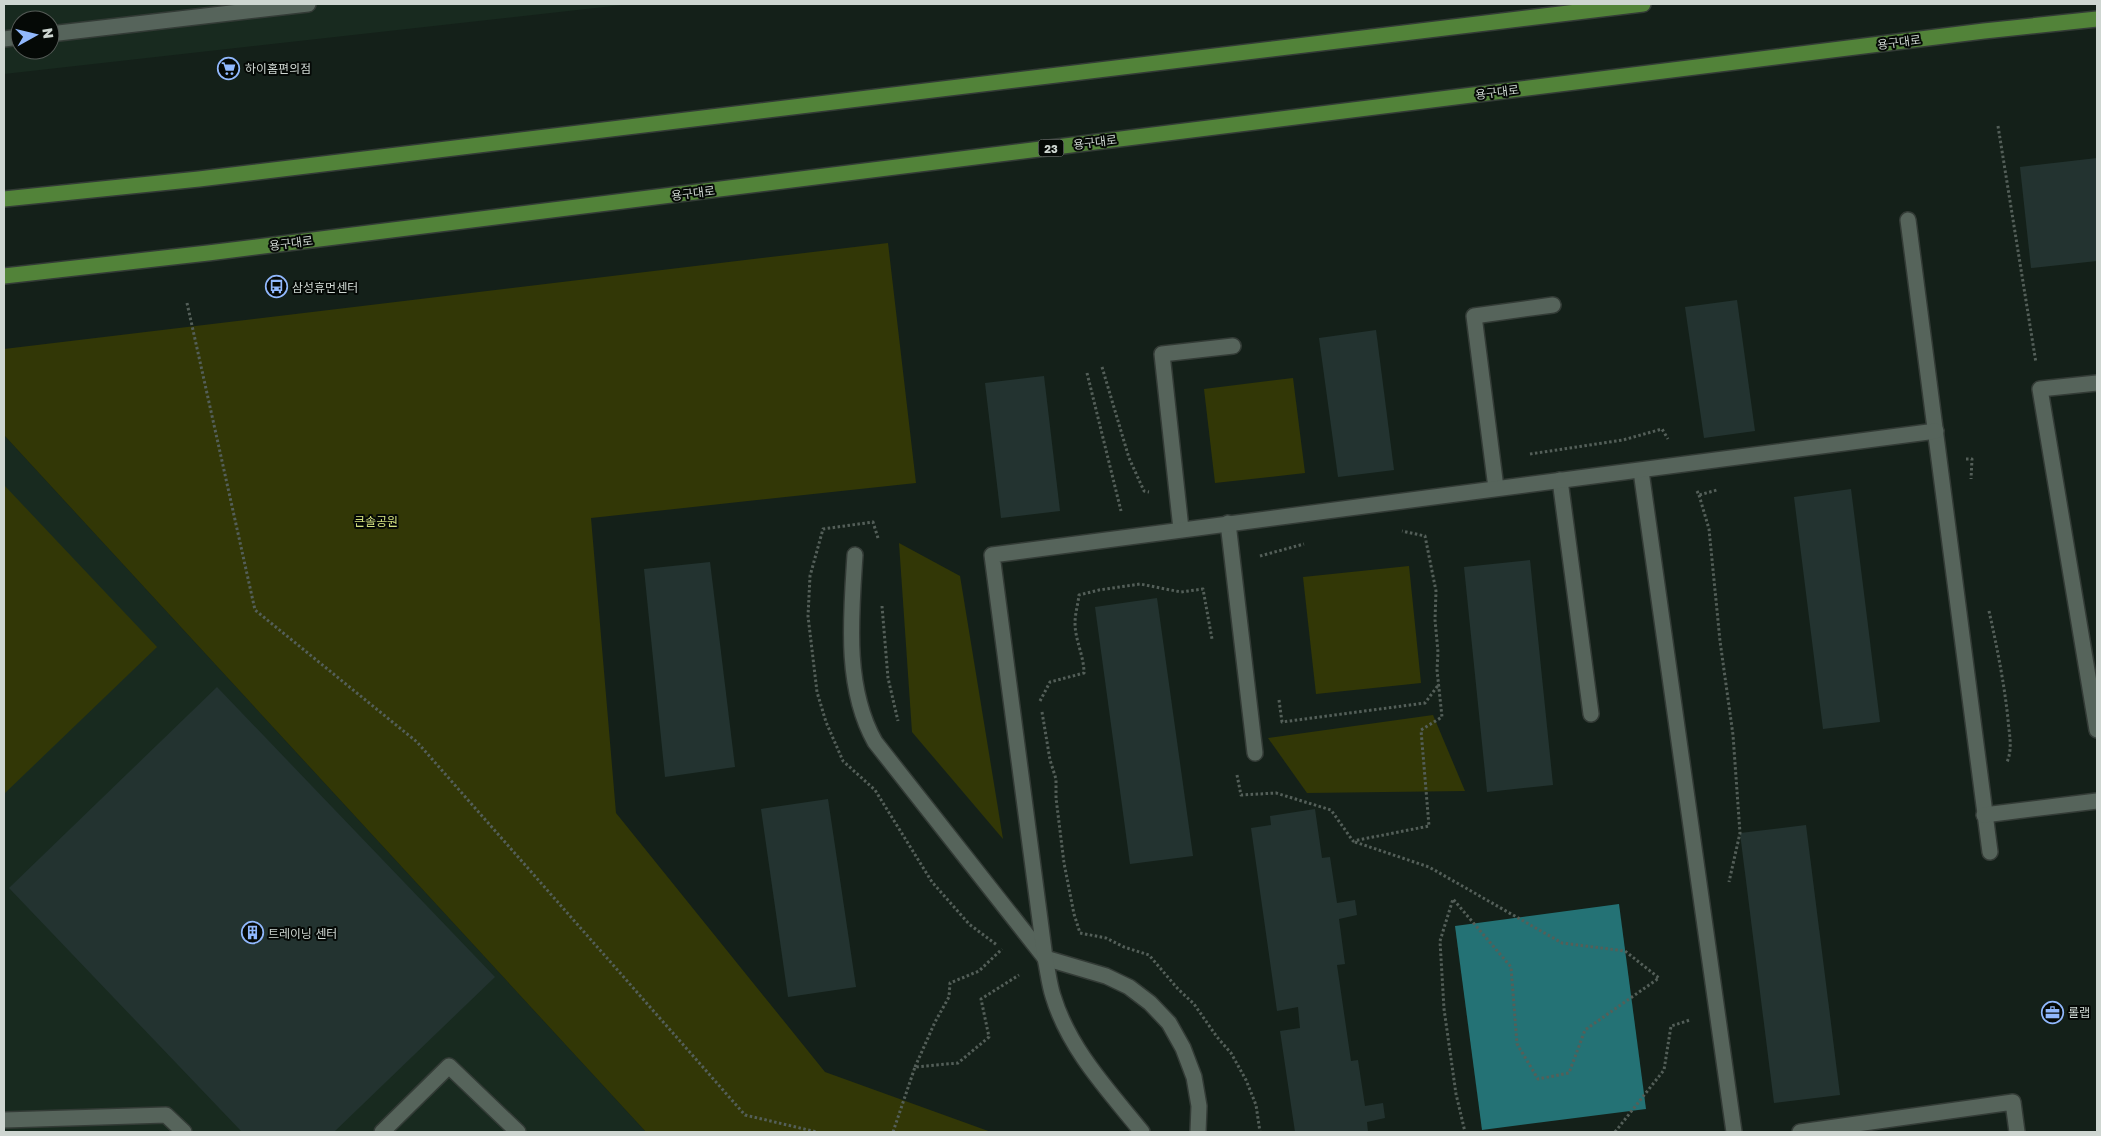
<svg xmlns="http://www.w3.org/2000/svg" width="2101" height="1136" font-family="'Golos Text','Noto Sans KR',sans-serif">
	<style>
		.built { fill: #182a1f; fill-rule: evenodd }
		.green { fill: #323706 }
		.water { fill: #247275 }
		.building { fill: #233330 }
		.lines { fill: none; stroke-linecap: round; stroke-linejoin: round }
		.lane-casing { stroke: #333b36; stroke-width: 18 }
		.street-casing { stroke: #333b36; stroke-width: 18 }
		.primary-casing { stroke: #333b36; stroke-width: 18 }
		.path { stroke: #545f59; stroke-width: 3; stroke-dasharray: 2.5 2.5; stroke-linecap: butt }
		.lane { stroke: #56645b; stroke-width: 15 }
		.street { stroke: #56645b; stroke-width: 15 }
		.primary { stroke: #528339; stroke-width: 15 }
		.labels { text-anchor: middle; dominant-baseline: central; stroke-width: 4; stroke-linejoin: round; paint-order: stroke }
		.shield { fill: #050906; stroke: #929894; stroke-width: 1 }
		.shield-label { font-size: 11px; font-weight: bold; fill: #ced6d1 }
		.street-label { font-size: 12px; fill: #ced6d1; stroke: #050906 }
		.poi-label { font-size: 12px; fill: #ced6d1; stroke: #050906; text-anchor: start }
		.park-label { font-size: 12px; fill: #d3e07f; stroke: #050906 }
	</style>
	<rect width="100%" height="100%" fill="#142019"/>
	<g class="built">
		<path d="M4,4H631L4,74ZM20,20H50V50H20Z"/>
		<polygon points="4,435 646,1132 4,1132"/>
	</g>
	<g class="green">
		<polygon points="888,243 916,483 591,518 616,813 825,1072 991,1132 646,1132 4,435 4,349"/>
		<polygon points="1293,378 1305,473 1215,483 1204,389"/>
		<polygon points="4,485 157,647 4,794"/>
		<polygon points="899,543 960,576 1003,839 912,732"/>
		<polygon points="1409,566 1421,683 1316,694 1303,577"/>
		<polygon points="1433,715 1465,791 1307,793 1268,738"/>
	</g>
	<polygon class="water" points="1619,904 1646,1109 1482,1130 1455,926"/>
	<g class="building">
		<polygon points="2097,158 2097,261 2031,268 2020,167"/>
		<polygon points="1737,300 1755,431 1704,438 1685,307"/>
		<polygon points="1376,330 1394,470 1338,477 1319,338"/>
		<polygon points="1044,376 1060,511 1001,518 985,383"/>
		<polygon points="1851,489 1880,722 1823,729 1794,497"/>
		<polygon points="1530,560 1553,785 1487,792 1464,567"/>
		<polygon points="710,562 735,767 665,777 644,569"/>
		<polygon points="1157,598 1193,856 1130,864 1095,607"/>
		<polygon points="217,687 495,977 334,1132 242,1132 9,888"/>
		<polygon points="828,799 856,987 788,997 761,809"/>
		<polygon points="1315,809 1322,858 1330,857 1337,903 1355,900 1357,915 1339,919 1345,964 1337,965 1351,1061 1358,1060 1365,1106 1383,1103 1385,1118 1367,1122 1368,1132 1295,1132 1280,1031 1300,1028 1298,1007 1277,1011 1251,828 1271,825 1270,816"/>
		<polygon points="1806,825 1840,1095 1774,1103 1740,833"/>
	</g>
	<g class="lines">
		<defs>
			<g id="lane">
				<polyline points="50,34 308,4"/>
				<polyline points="4,39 20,37"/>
				<polyline points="1908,220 1990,852"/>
				<polyline points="1641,471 1734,1132"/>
				<polyline points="1560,480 1591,714"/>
				<polyline points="1496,488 1474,316 1553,305"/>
				<polyline points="1228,523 1255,753"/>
				<polyline points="1181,529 1162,354 1233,346"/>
				<path d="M855,555C851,616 844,687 875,742L1045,958L1106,976L1129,987L1150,1003L1169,1023L1183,1048L1194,1077L1199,1106L1198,1132"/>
				<polyline points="1984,815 2097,801"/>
				<polyline points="4,1120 166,1115 184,1132"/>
				<polyline points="382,1132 449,1066 518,1132"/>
				<path d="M1142,1132C1108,1090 1069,1049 1053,996C1049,984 1048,971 1045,958L992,555L1936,431"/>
				<polyline points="1800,1132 2013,1102 2017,1132"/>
			</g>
			<polyline id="street" points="2097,383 2040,389 2097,730"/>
			<g id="primary">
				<polyline points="4,199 199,179 1643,4"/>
				<polyline points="4,276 208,253 1984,31 2097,19"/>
			</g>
		</defs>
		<use href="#lane" class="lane-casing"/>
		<use href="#street" class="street-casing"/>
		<use href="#primary" class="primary-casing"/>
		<g class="path">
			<polyline points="1998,126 2036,363"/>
			<polyline points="187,303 255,610 417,742 745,1115 817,1132"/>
			<polyline points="1102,367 1129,458 1144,491 1149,492"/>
			<polyline points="1087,373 1121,511"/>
			<polyline points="1530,454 1623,440 1662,429 1668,439"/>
			<polyline points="1966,459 1972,459 1971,479"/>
			<polyline points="1697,491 1699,495 1717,490"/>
			<polyline points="1699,495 1709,529 1720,641 1733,735 1740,833 1729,882"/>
			<polyline points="878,538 873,522 823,529 810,576 808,616 817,692 826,722 843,761 875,790 932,882 969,924 997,945"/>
			<polyline points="1260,556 1304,544"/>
			<polyline points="882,606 888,678 898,721"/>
			<path d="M1989,611C1997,647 2004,682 2008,719C2009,734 2013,748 2007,762"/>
			<polyline points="1279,700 1282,722 1425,703 1439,684"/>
			<path d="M1040,701L1050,682L1084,673C1084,656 1075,640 1075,623C1075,614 1078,604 1079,595L1099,590L1140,584L1181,592L1203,589L1212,639"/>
			<polyline points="1042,712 1050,760 1056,779 1056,798 1064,863 1074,914 1080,933 1106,938 1124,947 1149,955 1178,989 1194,1004 1217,1037 1231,1053 1246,1080 1256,1105 1260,1132"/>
			<polyline points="1237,775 1241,795 1276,793 1331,810 1353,841 1429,826 1421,730 1442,717 1437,670 1438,652 1435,620 1436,591 1425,536 1402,531"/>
			<polyline points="1355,842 1429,867 1562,943 1625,951 1659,978 1585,1030 1569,1073 1538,1079 1517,1044 1511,967 1453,899 1440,941 1444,1009 1456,1094 1465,1132"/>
			<polyline points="915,1067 935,1022 949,997 950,983 979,971 1002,949"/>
			<polyline points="893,1132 915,1067 958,1063 989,1037 981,999 1019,975"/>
			<polyline points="1615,1132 1664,1070 1671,1026 1690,1020"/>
		</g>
		<use href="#lane" class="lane"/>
		<use href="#street" class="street"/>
		<use href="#primary" class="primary"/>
	</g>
	<defs>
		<symbol id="supermarket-ring" viewBox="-11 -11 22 22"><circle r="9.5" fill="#050906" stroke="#91b8fd" stroke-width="1.5"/><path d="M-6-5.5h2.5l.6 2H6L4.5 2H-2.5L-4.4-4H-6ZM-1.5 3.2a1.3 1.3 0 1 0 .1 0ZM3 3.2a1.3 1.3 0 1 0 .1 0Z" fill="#91b8fd"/></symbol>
		<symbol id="bus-ring" viewBox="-11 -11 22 22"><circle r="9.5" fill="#050906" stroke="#91b8fd" stroke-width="1.5"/><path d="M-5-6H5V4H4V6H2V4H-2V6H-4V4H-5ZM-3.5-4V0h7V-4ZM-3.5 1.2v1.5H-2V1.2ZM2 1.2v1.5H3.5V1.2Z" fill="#91b8fd"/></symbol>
		<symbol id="building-ring" viewBox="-11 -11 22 22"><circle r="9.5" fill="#050906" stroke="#91b8fd" stroke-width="1.5"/><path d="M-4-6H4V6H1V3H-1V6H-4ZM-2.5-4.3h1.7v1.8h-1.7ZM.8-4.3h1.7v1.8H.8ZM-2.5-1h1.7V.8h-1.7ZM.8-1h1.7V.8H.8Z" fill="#91b8fd"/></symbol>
		<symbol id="office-ring" viewBox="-11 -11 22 22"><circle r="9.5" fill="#050906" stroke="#91b8fd" stroke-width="1.5"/><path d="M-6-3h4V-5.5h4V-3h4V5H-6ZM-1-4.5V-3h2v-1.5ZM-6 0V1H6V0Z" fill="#91b8fd"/></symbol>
	</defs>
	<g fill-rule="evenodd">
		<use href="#supermarket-ring" x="216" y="56" width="25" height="25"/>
		<use href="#bus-ring" x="264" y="274" width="25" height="25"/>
		<use href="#building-ring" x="240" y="920" width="25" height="25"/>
		<use href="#office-ring" x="2040" y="1000" width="25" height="25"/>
	</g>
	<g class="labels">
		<rect class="shield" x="1038.5" y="139.5" width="25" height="17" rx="4"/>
		<g class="shield-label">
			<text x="1051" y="148">23</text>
		</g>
		<g class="street-label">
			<text transform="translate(1899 42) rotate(-7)">용구대로</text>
			<text transform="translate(1497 92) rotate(-7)">용구대로</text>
			<text transform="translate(1095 142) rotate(-7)">용구대로</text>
			<text transform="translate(693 193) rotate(-7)">용구대로</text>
			<text transform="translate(291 243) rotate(-7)">용구대로</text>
		</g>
		<g class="poi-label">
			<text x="245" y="68">하이홈편의점</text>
			<text x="292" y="287">삼성휴먼센터</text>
			<text x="268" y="933">트레이닝 센터</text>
			<text x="2068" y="1012">롤랩</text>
		</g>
		<g class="park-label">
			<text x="376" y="521">큰솔공원</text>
		</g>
	</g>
	<rect width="2101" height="1136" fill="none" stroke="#ced6d1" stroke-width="10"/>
	<g transform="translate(35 35) rotate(82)"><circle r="24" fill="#050906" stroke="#555b57"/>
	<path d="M0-4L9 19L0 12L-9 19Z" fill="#91b8fd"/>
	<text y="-8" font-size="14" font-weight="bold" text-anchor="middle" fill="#ced6d1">N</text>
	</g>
</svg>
